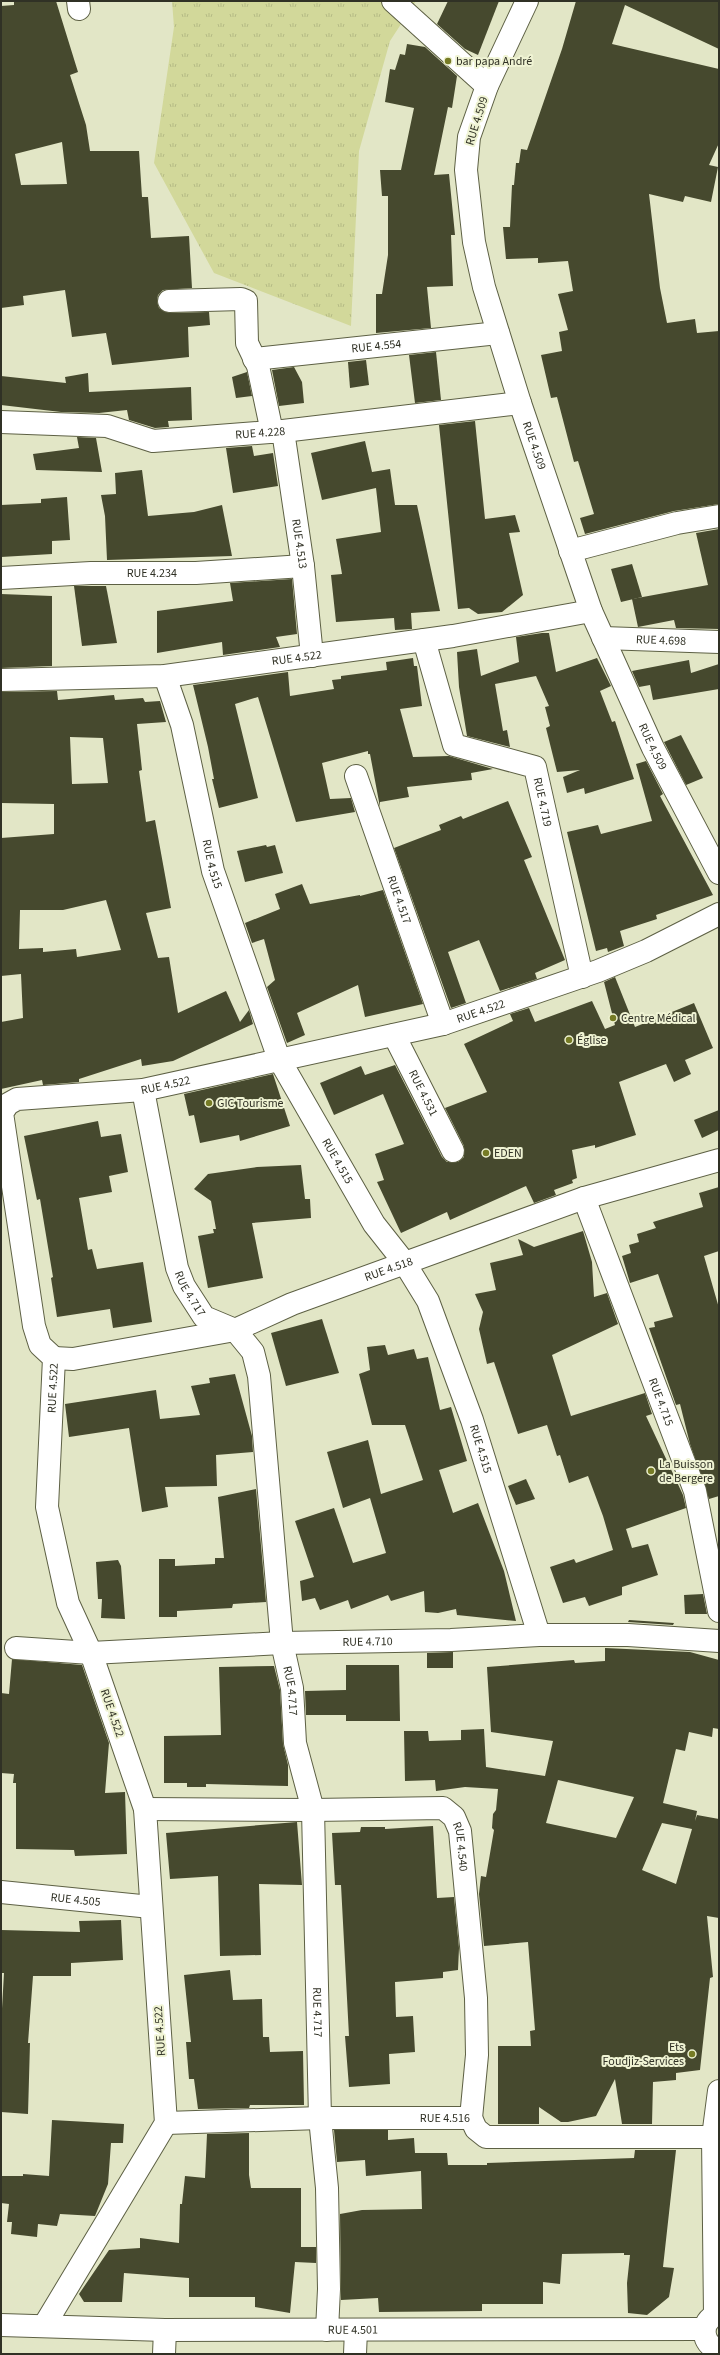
<svg xmlns="http://www.w3.org/2000/svg" width="720" height="2355" font-family="'Source Sans 3',sans-serif">
	<style>
		.grass { fill: url(#grass-tufts) }
		.building { fill: #46492e; fill-rule: evenodd }
		.lines { fill: none; stroke-linecap: round; stroke-linejoin: round }
		.minor-casing { stroke: #5d6044; stroke-width: 24 }
		.minor { stroke: #fff; stroke-width: 22 }
		.poi-dot { fill: #767b25; stroke: #eff3d3; stroke-width: 1.5 }
		.labels { text-anchor: middle; dominant-baseline: central; stroke-width: 4; stroke-linejoin: round; paint-order: stroke }
		.poi-label { font-size: 12px; fill: #303125; stroke: #eff3d3; text-anchor: start }
		.street-label { font-size: 12px; fill: #303125; stroke: #eff3d3 }
	</style>
	<defs>
		<pattern id="grass-tufts" width="24" height="20" patternUnits="userSpaceOnUse"><rect width="24" height="20" fill="#d2d89a"/><path d="M3 7l-1-3M5 7V3M7 7l1-3M15 17l-1-3M17 17v-4M19 17l1-3" fill="none" stroke="#b5ba85"/></pattern>
	</defs>
	<rect width="100%" height="100%" fill="#e2e6c6"/>
	<polygon class="grass" points="172,1 416,1 390,41 359,151 351,326 214,273 154,163 174,27"/>
	<g class="building">
		<path d="M14,1H56L78,72L70,75L86,125L90,151H139L142,197H148L151,238L189,236L192,288L163,290L158,295L157,301L159,308L169,313L209,312L210,325L188,327L189,357L112,365L106,333L72,337L65,290L23,296L24,305L1,308V6L14,5ZM62,142L67,184L21,185L15,154Z"/>
		<polygon points="448,1 499,1 478,55 465,49 437,24"/>
		<polygon points="576,1 719,1 719,49 625,5 612,44 719,69 719,143 709,165 718,167 711,202 685,196 683,202 649,194 660,288 667,323 695,319 697,333 719,331 719,504 674,511 585,534 580,518 594,514 578,461 574,462 557,397 551,398 541,355 562,351 559,332 568,330 558,294 573,291 568,261 538,263 538,258 506,259 503,227 510,227 512,185 514,185 516,163 519,163 521,149 527,150 562,49"/>
		<polygon points="407,44 425,47 457,76 452,108 448,107 434,175 449,174 455,235 451,235 453,286 427,287 431,328 376,333 376,294 382,294 388,255 388,196 382,196 380,170 401,170 414,108 385,102 390,69 395,70 400,54 405,55"/>
		<polygon points="436,352 441,400 415,403 409,355"/>
		<polygon points="366,360 369,385 350,388 348,362"/>
		<polygon points="294,367 302,382 304,403 279,406 272,370"/>
		<polygon points="247,372 252,396 236,398 232,377"/>
		<polygon points="88,373 89,392 191,387 192,420 168,421 169,427 155,428 129,420 127,410 99,413 61,412 1,405 1,376 66,383 65,377"/>
		<polygon points="475,421 485,519 515,515 520,532 509,533 523,595 502,612 478,614 469,608 458,609 439,425"/>
		<polygon points="77,437 96,438 102,472 36,470 33,454 79,448"/>
		<polygon points="365,441 372,472 390,469 395,505 417,505 440,611 411,613 412,629 395,630 394,618 336,622 331,575 342,574 336,539 381,532 376,488 322,500 311,453"/>
		<polygon points="252,446 254,456 273,453 278,486 233,493 226,448"/>
		<polygon points="142,470 148,516 194,512 222,505 232,556 107,560 105,516 101,495 116,494 115,473"/>
		<polygon points="67,497 70,540 52,541 52,554 1,557 1,505 41,503 41,499"/>
		<polygon points="719,529 719,629 676,628 674,620 638,627 632,599 708,585 696,533"/>
		<polygon points="632,564 642,597 621,602 611,569"/>
		<polygon points="292,579 297,634 276,637 280,647 223,655 222,642 157,653 157,611 233,601 230,583"/>
		<polygon points="74,586 106,586 117,643 82,646"/>
		<polygon points="1,594 52,596 52,666 1,668"/>
		<polygon points="542,633 549,633 556,672 597,658 611,686 600,691 612,722 615,721 634,779 585,794 584,788 567,793 563,777 580,770 557,772 546,728 550,726 545,707 549,706 536,676 495,684 503,731 507,730 510,747 467,736 459,687 457,652 477,649 481,676 519,662 516,637"/>
		<polygon points="413,658 414,666 417,666 422,706 400,709 413,757 449,756 493,769 471,773 472,780 407,787 409,797 380,802 380,807 370,754 368,754 368,751 322,763 330,799 351,798 355,812 296,822 258,697 235,704 258,798 219,808 212,779 214,779 208,747 193,685 288,672 290,696 334,689 332,680 341,679 341,676 387,670 386,662"/>
		<polygon points="689,660 691,673 719,664 719,689 653,700 650,685 639,687 632,671"/>
		<path d="M57,691L58,700L114,695L115,700L143,698L145,702L160,701L166,722L137,724L142,770L139,771L146,822L155,820L171,908L146,913L158,958L169,957L178,1013L226,991L240,1022L249,1010L253,1024L173,1061L142,1066L141,1059L79,1079V1082L43,1085L42,1080L1,1089V1022L23,1018L21,974L1,976V838L54,834V804L1,803V692ZM70,737L103,738L108,783L72,784ZM106,900L121,950L77,957L76,949L43,952V948L19,949L20,910H63Z"/>
		<polygon points="681,735 703,778 686,785 664,742"/>
		<polygon points="646,761 663,794 660,796 713,895 656,915 657,919 620,931 624,946 608,952 607,948 596,951 567,832 598,825 601,834 652,821 636,764"/>
		<polygon points="508,801 532,857 524,860 565,960 535,973 537,979 500,991 479,940 448,952 466,1003 451,1008 394,848 441,830 439,825 461,816 463,819"/>
		<polygon points="266,845 267,847 275,845 283,873 245,882 237,851"/>
		<polygon points="302,884 310,904 360,895 360,896 383,890 423,1004 365,1017 358,985 297,1013 305,1035 287,1043 267,987 275,980 264,939 252,943 245,923 280,909 275,894"/>
		<polygon points="615,977 635,1027 694,1003 713,1048 685,1060 691,1074 674,1082 666,1064 619,1082 636,1135 595,1148 595,1145 572,1150 577,1178 572,1180 573,1183 554,1190 556,1195 534,1203 526,1186 450,1220 447,1212 401,1233 377,1182 384,1180 375,1154 404,1144 383,1094 334,1115 320,1083 361,1066 365,1075 395,1065 442,1157 447,1162 458,1162 464,1157 464,1146 445,1108 487,1092 464,1044 513,1021 510,1014 529,1008 535,1022 592,1001 605,1029 615,1025 604,982"/>
		<polygon points="273,1074 290,1126 240,1141 239,1135 200,1143 194,1115 189,1116 184,1094"/>
		<polygon points="719,1110 719,1130 702,1138 694,1120"/>
		<polygon points="98,1121 101,1137 121,1134 128,1172 109,1176 112,1192 79,1198 88,1250 92,1249 97,1269 143,1262 152,1322 113,1328 110,1309 57,1317 51,1278 53,1277 40,1199 37,1200 24,1136"/>
		<polygon points="301,1165 305,1199 310,1199 311,1218 252,1223 263,1278 208,1288 198,1236 214,1233 213,1229 216,1229 211,1201 194,1189 208,1174 257,1167"/>
		<polygon points="719,1187 719,1251 704,1256 719,1308 719,1496 709,1499 690,1444 680,1404 676,1405 649,1328 655,1327 654,1322 673,1317 658,1274 630,1283 622,1256 631,1253 629,1245 639,1242 637,1234 656,1228 653,1222 703,1207 699,1193"/>
		<polygon points="583,1231 592,1262 594,1297 607,1293 618,1324 552,1355 571,1416 645,1393 652,1414 646,1416 683,1495 686,1508 626,1529 632,1548 648,1544 658,1575 622,1587 622,1595 589,1606 585,1597 563,1603 550,1567 574,1559 576,1563 613,1550 603,1516 588,1476 569,1483 560,1455 557,1456 547,1425 518,1434 494,1362 487,1364 479,1329 483,1312 475,1294 496,1290 490,1263 523,1255 518,1239 534,1247"/>
		<polygon points="322,1319 339,1373 286,1386 271,1333"/>
		<polygon points="385,1345 388,1355 414,1349 417,1359 428,1357 440,1410 451,1407 467,1461 439,1470 453,1513 478,1503 504,1571 516,1621 457,1615 456,1609 438,1613 425,1612 424,1591 391,1601 388,1595 351,1609 348,1600 320,1610 315,1598 302,1601 300,1581 314,1577 295,1521 334,1508 353,1563 386,1553 370,1498 343,1508 327,1452 368,1440 381,1494 423,1480 405,1425 372,1425 359,1374 370,1370 367,1347"/>
		<polygon points="235,1374 252,1436 253,1452 216,1455 217,1486 165,1487 168,1507 142,1512 129,1428 69,1437 65,1404 156,1390 160,1419 200,1415 191,1386 210,1383 209,1378"/>
		<polygon points="526,1479 535,1499 516,1505 508,1486"/>
		<polygon points="256,1489 266,1602 233,1604 232,1608 177,1611 177,1617 159,1617 159,1559 175,1559 175,1566 215,1564 215,1558 224,1558 218,1497"/>
		<polygon points="118,1560 121,1566 125,1619 101,1618 102,1599 98,1599 96,1562"/>
		<polygon points="703,1594 707,1614 685,1614 684,1595"/>
		<polygon points="629,1620 674,1623 673,1625 628,1622"/>
		<path d="M605,1648L690,1652L719,1660V1729L713,1728L712,1737L689,1732L685,1751L676,1749L663,1803L697,1811L695,1821L697,1815L719,1819V1918L707,1916L713,1977L710,1978L700,2070L676,2073V2080L653,2082L652,2124H622L615,2079L596,2116L568,2122H561L539,2107V2124H498V2046H531L530,2031L535,2030L528,1942L484,1946L479,1894L481,1876L486,1877L494,1830L492,1828L493,1814L496,1810L498,1789L465,1787L436,1791L435,1780L405,1781L404,1731H428L429,1741L461,1740V1730L484,1729L486,1767L545,1776L553,1741L491,1732L487,1667L574,1660L575,1663L605,1661ZM558,1780L634,1797L616,1838L546,1823ZM662,1823L692,1829L676,1884L642,1870Z"/>
		<polygon points="453,1652 453,1668 427,1668 427,1653"/>
		<polygon points="12,1659 82,1665 109,1743 105,1793 125,1792 127,1854 75,1856 74,1850 16,1849 16,1783 13,1783 14,1774 1,1773 1,1693 9,1694"/>
		<polygon points="346,1665 399,1665 400,1721 346,1721 346,1715 306,1715 305,1691 346,1690"/>
		<polygon points="274,1666 280,1690 283,1744 288,1765 288,1786 206,1784 206,1787 187,1787 187,1783 164,1783 164,1736 221,1735 219,1667"/>
		<polygon points="297,1822 302,1885 259,1884 261,1955 220,1956 218,1876 170,1879 166,1833"/>
		<polygon points="433,1826 437,1898 454,1897 459,1948 458,1970 443,1972 443,1978 395,1982 396,2017 413,2016 415,2052 389,2054 390,2084 349,2087 345,2036 349,2036 341,1885 335,1885 332,1833 360,1832 361,1827 385,1827 385,1829"/>
		<polygon points="121,1920 123,1960 71,1963 71,1976 33,1976 28,2043 30,2043 28,2114 1,2112 1,2026 4,1973 1,1973 1,1930 80,1932 79,1921"/>
		<polygon points="230,1970 233,2000 262,1999 263,2037 269,2037 270,2052 303,2051 304,2105 250,2105 249,2108 198,2109 194,2079 189,2079 186,2042 191,2042 184,1975"/>
		<polygon points="52,2120 124,2124 123,2143 111,2143 108,2184 95,2216 60,2214 57,2226 38,2224 37,2237 11,2234 12,2222 7,2222 9,2204 1,2203 1,2176 23,2176 23,2174 49,2176"/>
		<polygon points="334,2130 388,2130 388,2140 414,2138 415,2153 447,2153 448,2165 487,2165 487,2163 634,2158 635,2150 676,2150 663,2267 674,2268 669,2297 647,2315 628,2313 627,2283 630,2255 624,2255 624,2253 562,2254 560,2284 543,2282 543,2304 482,2304 482,2311 379,2312 378,2298 341,2300 340,2214 362,2210 422,2209 421,2171 366,2176 365,2160 337,2162"/>
		<polygon points="249,2133 249,2175 251,2188 301,2188 301,2247 316,2247 316,2263 295,2262 290,2313 255,2307 255,2297 189,2297 189,2278 124,2273 122,2302 84,2302 79,2294 109,2250 140,2248 140,2238 179,2243 180,2204 182,2204 185,2176 205,2178 207,2134"/>
	</g>
	<g class="lines">
		<defs>
			<g id="minor">
				<polyline points="78,1 79,9"/>
				<polyline points="393,1 487,86"/>
				<path id="s1" d="M527,1L487,86L469,137L466,170L474,242L484,287L520,403L591,611L653,748L719,873"/>
				<polyline points="169,301 241,299 246,301 247,343 258,366 272,432"/>
				<path id="s2" d="M254,359L498,333"/>
				<path id="s3" d="M1,422L107,426L153,441L283,431L520,403"/>
				<path id="s4" d="M283,431L303,566L312,656"/>
				<polyline points="570,551 677,523 719,516"/>
				<path id="s5" d="M1,578L91,573H196L303,566"/>
				<path id="s6" d="M603,638L719,642"/>
				<path id="s7" d="M424,640L454,745L535,767L582,977"/>
				<path id="s8" d="M165,676L182,725L213,871L279,1059L374,1224L404,1262L428,1301L472,1420L539,1635"/>
				<path id="s9" d="M1,680L165,676L453,636L591,611"/>
				<path id="s10" d="M356,776L443,1024"/>
				<path id="s11" d="M394,1035L453,1151"/>
				<path id="s12" d="M143,1090L177,1268L184,1286L204,1317L235,1330L253,1352L259,1376L282,1643L292,1688L295,1743L313,1810L320,2118L327,2188L329,2289L327,2330"/>
				<path id="s13" d="M584,1198L695,1491L719,1611"/>
				<path id="s14" d="M54,1358L73,1359L235,1330L292,1304L584,1198L719,1160"/>
				<path id="s15" d="M16,1648L91,1653L282,1643L451,1640L539,1635H628L719,1641"/>
				<path id="s16" d="M145,1809L313,1810L443,1808L454,1817L460,1831L476,1998L477,2055L471,2118"/>
				<path id="s17" d="M1,1892L151,1907"/>
				<path id="s18" d="M166,2123L320,2118H471L476,2129L486,2137H713"/>
				<polyline points="715,2315 713,2137 719,2091"/>
				<path d="M711,2318C700,2327 704,2347 719,2349"/>
				<path id="s19" d="M1,2325L165,2330L704,2329"/>
				<path id="s20" d="M44,2326L166,2123L145,1809L91,1653L68,1603L47,1507L54,1358L40,1345L34,1326L2,1113L8,1104L17,1099L143,1090L443,1024L598,971L646,951L719,914"/>
				<polyline points="164,2354 165,2330"/>
				<polyline points="355,2354 356,2330"/>
			</g>
		</defs>
		<use href="#minor" class="minor-casing"/>
		<use href="#minor" class="minor"/>
	</g>
	<g class="poi-dot">
		<circle cx="448" cy="61" r="4"/>
		<circle cx="613" cy="1018" r="4"/>
		<circle cx="569" cy="1040" r="4"/>
		<circle cx="209" cy="1103" r="4"/>
		<circle cx="486" cy="1153" r="4"/>
		<circle cx="651" cy="1471" r="4"/>
		<circle cx="692" cy="2054" r="4"/>
	</g>
	<g class="labels">
		<g class="poi-label">
			<text x="456" y="61">bar papa André</text>
			<text x="621" y="1018">Centre Médical</text>
			<text x="577" y="1040">Église</text>
			<text x="217" y="1103">GIC Tourisme</text>
			<text x="494" y="1153">EDEN</text>
			<text x="659" y="1464">La Buisson<tspan x="659" dy="14">de Bergere</tspan></text>
			<text x="684" y="2047" text-anchor="end">Ets<tspan x="684" dy="14">Foudjiz-Services</tspan></text>
		</g>
		<g class="street-label">
			<text transform="translate(477 121) rotate(-73)">RUE 4.509</text>
			<text stroke="none"><textPath href="#s2" startOffset="123">RUE 4.554</textPath></text>
			<text stroke="none"><textPath href="#s3" startOffset="262">RUE 4.228</textPath></text>
			<text stroke="none"><textPath href="#s1" startOffset="466">RUE 4.509</textPath></text>
			<text stroke="none"><textPath href="#s4" startOffset="114">RUE 4.513</textPath></text>
			<text stroke="none"><textPath href="#s5" startOffset="151">RUE 4.234</textPath></text>
			<text stroke="none"><textPath href="#s6" startOffset="58">RUE 4.698</textPath></text>
			<text stroke="none"><textPath href="#s9" startOffset="297">RUE 4.522</textPath></text>
			<text stroke="none"><textPath href="#s1" startOffset="790">RUE 4.509</textPath></text>
			<text stroke="none"><textPath href="#s7" startOffset="229">RUE 4.719</textPath></text>
			<text stroke="none"><textPath href="#s8" startOffset="194">RUE 4.515</textPath></text>
			<text stroke="none"><textPath href="#s10" startOffset="131">RUE 4.517</textPath></text>
			<text stroke="none"><textPath href="#s20" startOffset="1768">RUE 4.522</textPath></text>
			<text stroke="none"><textPath href="#s20" startOffset="1444">RUE 4.522</textPath></text>
			<text stroke="none"><textPath href="#s11" startOffset="65">RUE 4.531</textPath></text>
			<text stroke="none"><textPath href="#s8" startOffset="518">RUE 4.515</textPath></text>
			<text stroke="none"><textPath href="#s14" startOffset="349">RUE 4.518</textPath></text>
			<text stroke="none"><textPath href="#s12" startOffset="210">RUE 4.717</textPath></text>
			<text stroke="none"><textPath href="#s20" startOffset="989">RUE 4.522</textPath></text>
			<text stroke="none"><textPath href="#s13" startOffset="218">RUE 4.715</textPath></text>
			<text stroke="none"><textPath href="#s8" startOffset="842">RUE 4.515</textPath></text>
			<text stroke="none"><textPath href="#s15" startOffset="352">RUE 4.710</textPath></text>
			<text stroke="none"><textPath href="#s12" startOffset="641">RUE 4.717</textPath></text>
			<text transform="translate(112 1713) rotate(71)">RUE 4.522</text>
			<text stroke="none"><textPath href="#s16" startOffset="343">RUE 4.540</textPath></text>
			<text stroke="none"><textPath href="#s17" startOffset="75">RUE 4.505</textPath></text>
			<text stroke="none"><textPath href="#s12" startOffset="965">RUE 4.717</textPath></text>
			<text transform="translate(160 2031) rotate(-94)">RUE 4.522</text>
			<text stroke="none"><textPath href="#s18" startOffset="279">RUE 4.516</textPath></text>
			<text stroke="none"><textPath href="#s19" startOffset="352">RUE 4.501</textPath></text>
		</g>
	</g>
	<rect width="720" height="2355" fill="none" stroke="#303125" stroke-width="4"/>
</svg>
